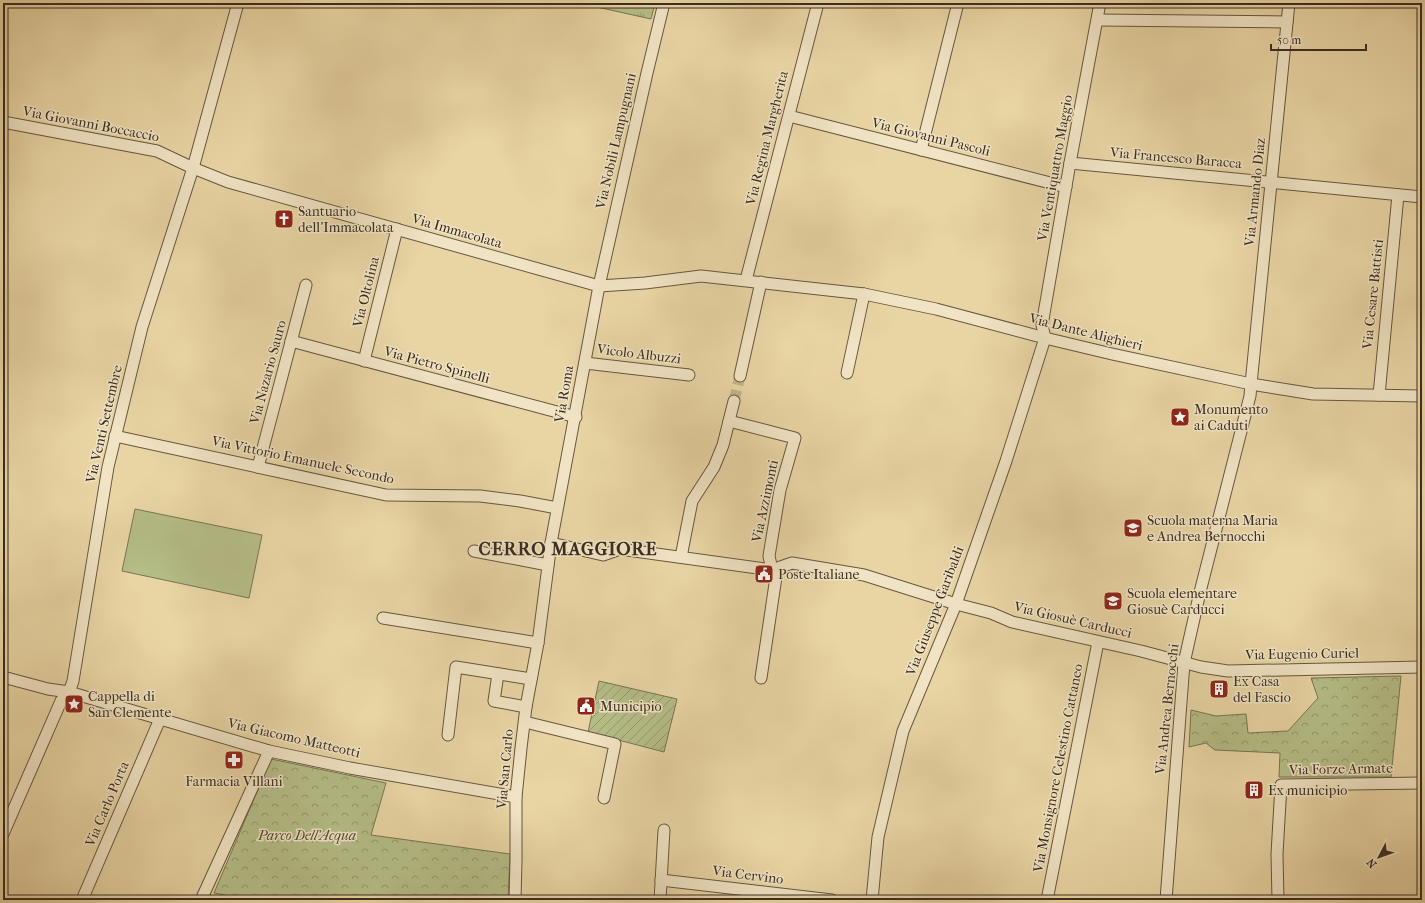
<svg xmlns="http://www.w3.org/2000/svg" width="1425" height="903" font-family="'IM FELL French Canon',serif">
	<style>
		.grass { fill: url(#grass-tufts); stroke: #787554 }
		.park { fill: url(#park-crowns); stroke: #787554 }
		.garden { fill: url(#garden-furrows); stroke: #787554 }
		.pitch { fill: #b5bd87; stroke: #787554 }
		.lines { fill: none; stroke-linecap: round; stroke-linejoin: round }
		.street-tunnel { stroke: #c6b38a; stroke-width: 11; stroke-dasharray: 11 5.5; stroke-linecap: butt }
		.street-casing { stroke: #665741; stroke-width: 13 }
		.street { stroke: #f1e4c4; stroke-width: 11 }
		.labels { text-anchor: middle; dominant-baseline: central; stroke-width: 3; stroke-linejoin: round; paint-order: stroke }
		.street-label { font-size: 14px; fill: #3a2d20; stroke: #f1e4c4 }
		.poi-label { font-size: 14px; fill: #3a2d20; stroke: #f1e4c4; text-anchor: start }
		.park-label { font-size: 14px; font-style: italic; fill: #534a35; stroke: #f1e4c4 }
		.district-label { font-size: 18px; font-weight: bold; letter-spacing: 1px; fill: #3a2d20; stroke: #f1e4c4 }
	</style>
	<defs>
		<pattern id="grass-tufts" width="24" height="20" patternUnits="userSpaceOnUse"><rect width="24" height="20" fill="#b5bd87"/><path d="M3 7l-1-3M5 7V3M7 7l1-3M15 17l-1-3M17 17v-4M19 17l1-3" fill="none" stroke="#949a6e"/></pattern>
		<pattern id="park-crowns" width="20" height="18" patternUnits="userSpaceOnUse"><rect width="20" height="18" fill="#b5bd87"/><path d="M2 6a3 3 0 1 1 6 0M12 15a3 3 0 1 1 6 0" fill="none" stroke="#949a6e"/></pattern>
		<pattern id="garden-furrows" width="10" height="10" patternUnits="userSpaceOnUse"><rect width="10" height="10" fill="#b5bd87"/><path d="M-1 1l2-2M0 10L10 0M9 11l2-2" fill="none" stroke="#949a6e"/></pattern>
	</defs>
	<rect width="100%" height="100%" fill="#e9d5a4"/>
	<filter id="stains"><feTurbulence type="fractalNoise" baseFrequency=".005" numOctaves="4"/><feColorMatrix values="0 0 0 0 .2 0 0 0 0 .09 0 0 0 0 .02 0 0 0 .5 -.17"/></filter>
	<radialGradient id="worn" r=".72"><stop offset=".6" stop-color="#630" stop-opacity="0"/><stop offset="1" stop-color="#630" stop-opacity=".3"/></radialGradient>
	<polygon class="grass" points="579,3 655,3 651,19"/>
	<g class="park">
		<polygon points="1401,676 1391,777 1279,777 1280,753 1215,750 1206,743 1189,747 1191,710 1216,716 1246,714 1248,733 1288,731 1318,698 1311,678"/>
		<polygon points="271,759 386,783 371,835 510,854 508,900 252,900 214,893"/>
	</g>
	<polygon class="garden" points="599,681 677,699 664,752 588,732"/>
	<polygon class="pitch" points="135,509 262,535 249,598 122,571"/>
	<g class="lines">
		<polyline class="street-tunnel" points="734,401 740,376"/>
		<defs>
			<g id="street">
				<polyline points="1098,20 1287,22"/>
				<polyline points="789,116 1066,187"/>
				<polyline points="3,122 157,151 193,168 228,182 599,286 645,283 701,276 864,294 936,309 1045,338 1112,354 1251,384 1313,394 1422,396"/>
				<polyline points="921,150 958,3"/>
				<polyline points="1070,163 1422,197"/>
				<polyline points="746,280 818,3"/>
				<polyline points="291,341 576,417"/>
				<polyline points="364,361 397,229"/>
				<polyline points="585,363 689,375"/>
				<polyline points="847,373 864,294"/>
				<polyline points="740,376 761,282"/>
				<polyline points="1379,395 1398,195"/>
				<polyline points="729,421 795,438 780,490 769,556 772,570 776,577 761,678"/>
				<polyline points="115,436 386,495 480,496 520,501 557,508"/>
				<polyline points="258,467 306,285"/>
				<polyline points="551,543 603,555 620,549 772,570 792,563 864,575 956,604 991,613 1012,622 1141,651 1201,667 1228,671 1422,667"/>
				<polyline points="474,551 548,565"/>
				<polyline points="681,557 692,501 714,467 723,445 734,401"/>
				<polyline points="383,618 538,643"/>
				<polyline points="498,674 494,701 526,707"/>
				<polyline points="3,677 48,689 69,692 269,751 350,768 516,797"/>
				<polyline points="525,722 615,744 604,798"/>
				<polyline points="448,735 456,667 531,679"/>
				<polyline points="3,834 61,701 69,692 73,681 108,467 142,327 193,168 238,3"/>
				<polyline points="661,880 832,900"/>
				<polyline points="82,900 160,719"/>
				<polyline points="201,900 269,751"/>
				<polyline points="515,900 516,860 516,797 521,748 526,707 538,643 551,543 599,286 647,73 664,3"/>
				<polyline points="660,900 664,830"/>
				<polyline points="872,900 878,837 903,731 956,604 1006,461 1045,338 1042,325 1070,163 1100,3"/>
				<polyline points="1047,900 1098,642"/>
				<polyline points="1166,900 1184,663 1200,592 1250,396 1251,384 1289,3"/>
				<polyline points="1278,900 1277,854 1281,785 1422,783"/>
			</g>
		</defs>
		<use href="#street" class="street-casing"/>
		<use href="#street" class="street"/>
	</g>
	<defs>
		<symbol id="church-square" viewBox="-11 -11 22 22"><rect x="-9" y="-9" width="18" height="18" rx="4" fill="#8f2418" stroke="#f1e4c4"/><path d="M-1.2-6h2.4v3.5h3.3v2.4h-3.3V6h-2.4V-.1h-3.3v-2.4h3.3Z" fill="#fff"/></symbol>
		<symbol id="sight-square" viewBox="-11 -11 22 22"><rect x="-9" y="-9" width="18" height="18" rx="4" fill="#8f2418" stroke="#f1e4c4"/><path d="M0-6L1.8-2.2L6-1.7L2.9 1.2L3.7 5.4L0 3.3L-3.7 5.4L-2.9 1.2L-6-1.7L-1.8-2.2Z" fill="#fff"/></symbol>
		<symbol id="school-square" viewBox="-11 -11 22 22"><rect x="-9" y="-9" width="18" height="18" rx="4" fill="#8f2418" stroke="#f1e4c4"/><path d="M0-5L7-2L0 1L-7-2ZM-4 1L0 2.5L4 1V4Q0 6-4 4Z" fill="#fff"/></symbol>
		<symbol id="civic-square" viewBox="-11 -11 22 22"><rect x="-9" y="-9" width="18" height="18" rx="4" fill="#8f2418" stroke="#f1e4c4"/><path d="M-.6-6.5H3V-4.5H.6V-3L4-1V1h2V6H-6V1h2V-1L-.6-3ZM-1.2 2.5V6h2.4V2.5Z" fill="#fff"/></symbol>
		<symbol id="building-square" viewBox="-11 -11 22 22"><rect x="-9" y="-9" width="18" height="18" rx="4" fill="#8f2418" stroke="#f1e4c4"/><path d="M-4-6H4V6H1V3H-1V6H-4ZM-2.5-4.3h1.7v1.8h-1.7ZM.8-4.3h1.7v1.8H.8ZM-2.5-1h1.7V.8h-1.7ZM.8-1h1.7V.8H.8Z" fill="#fff"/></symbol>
		<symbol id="pharmacy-square" viewBox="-11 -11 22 22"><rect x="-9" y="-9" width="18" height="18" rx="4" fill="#8f2418" stroke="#f1e4c4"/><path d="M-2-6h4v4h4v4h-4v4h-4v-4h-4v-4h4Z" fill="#fff"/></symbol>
	</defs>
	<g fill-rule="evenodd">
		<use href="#church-square" x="273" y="208" width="22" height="22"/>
		<use href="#sight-square" x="1169" y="406" width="22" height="22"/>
		<use href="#school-square" x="1122" y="517" width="22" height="22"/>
		<use href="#civic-square" x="753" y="563" width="22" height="22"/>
		<use href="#school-square" x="1102" y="590" width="22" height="22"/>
		<use href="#building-square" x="1208" y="678" width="22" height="22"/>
		<use href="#sight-square" x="63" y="693" width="22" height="22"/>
		<use href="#civic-square" x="575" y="695" width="22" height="22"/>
		<use href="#pharmacy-square" x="223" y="749" width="22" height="22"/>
		<use href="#building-square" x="1243" y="779" width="22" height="22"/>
	</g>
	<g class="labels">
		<g class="street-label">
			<text transform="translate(91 124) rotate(11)">Via Giovanni Boccaccio</text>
			<text transform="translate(931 137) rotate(14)">Via Giovanni Pascoli</text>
			<text transform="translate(767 138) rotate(-76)">Via Regina Margherita</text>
			<text transform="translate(616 141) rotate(-77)">Via Nobili Lampugnani</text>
			<text transform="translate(1176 158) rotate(5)">Via Francesco Baracca</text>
			<text transform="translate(1055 168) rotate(-80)">Via Ventiquattro Maggio</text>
			<text transform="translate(1255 192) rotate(-84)">Via Armando Diaz</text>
			<text transform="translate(457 231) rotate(16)">Via Immacolata</text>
			<text transform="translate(366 292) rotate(-76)">Via Oltolina</text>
			<text transform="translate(1373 294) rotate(-84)">Via Cesare Battisti</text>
			<text transform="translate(1086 332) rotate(14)">Via Dante Alighieri</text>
			<text transform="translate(639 354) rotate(7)">Vicolo Albuzzi</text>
			<text transform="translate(437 365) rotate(15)">Via Pietro Spinelli</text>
			<text transform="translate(268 372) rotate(-75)">Via Nazario Sauro</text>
			<text transform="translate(564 394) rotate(-80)">Via Roma</text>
			<text transform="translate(104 424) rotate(-77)">Via Venti Settembre</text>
			<text transform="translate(303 460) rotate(12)">Via Vittorio Emanuele Secondo</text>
			<text transform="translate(765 501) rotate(-78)">Via Azzimonti</text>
			<text transform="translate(935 611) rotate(-69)">Via Giuseppe Garibaldi</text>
			<text transform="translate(1073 620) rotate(13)">Via Giosuè Carducci</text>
			<text transform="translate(1302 654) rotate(-1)">Via Eugenio Curiel</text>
			<text transform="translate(1167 709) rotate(-84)">Via Andrea Bernocchi</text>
			<text transform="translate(294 738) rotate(13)">Via Giacomo Matteotti</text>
			<text transform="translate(1058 768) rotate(-79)">Via Monsignore Celestino Cattaneo</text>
			<text transform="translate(505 769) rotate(-85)">Via San Carlo</text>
			<text transform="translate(1341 769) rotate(-1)">Via Forze Armate</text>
			<text transform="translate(107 804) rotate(-67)">Via Carlo Porta</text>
			<text transform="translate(748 875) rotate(7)">Via Cervino</text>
		</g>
		<g class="poi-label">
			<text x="298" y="211">Santuario<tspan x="298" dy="16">dell'Immacolata</tspan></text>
			<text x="1194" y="409">Monumento<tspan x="1194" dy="16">ai Caduti</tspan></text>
			<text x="1147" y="520">Scuola materna Maria<tspan x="1147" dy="16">e Andrea Bernocchi</tspan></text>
			<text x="778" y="574">Poste Italiane</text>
			<text x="1127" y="593">Scuola elementare<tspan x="1127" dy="16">Giosuè Carducci</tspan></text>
			<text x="1233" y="681">Ex Casa<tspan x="1233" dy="16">del Fascio</tspan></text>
			<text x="88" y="696">Cappella di<tspan x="88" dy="16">San Clemente</tspan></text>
			<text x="600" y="706">Municipio</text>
			<text x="234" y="781" text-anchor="middle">Farmacia Villani</text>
			<text x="1268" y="790">Ex municipio</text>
		</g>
		<g class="park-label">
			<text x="307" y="835">Parco Dell’Acqua</text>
		</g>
		<g class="district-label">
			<text x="568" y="549">CERRO MAGGIORE</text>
		</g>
	</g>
	<rect width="1425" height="903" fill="none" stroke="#e9d5a4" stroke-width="16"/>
	<rect x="4" y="4" width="1417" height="895" fill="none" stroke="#3a2d20" stroke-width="2"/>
	<rect x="8" y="8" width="1409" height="887" fill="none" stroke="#3a2d20"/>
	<g transform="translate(1379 857) rotate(229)" stroke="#f1e4c4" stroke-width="3" paint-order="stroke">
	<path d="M0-3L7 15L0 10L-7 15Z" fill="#3a2d20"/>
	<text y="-6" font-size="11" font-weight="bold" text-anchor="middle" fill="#3a2d20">N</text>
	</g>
	<path d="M1271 44v6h95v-6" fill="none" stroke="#3a2d20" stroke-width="2"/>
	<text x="1277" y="44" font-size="12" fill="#3a2d20" stroke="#f1e4c4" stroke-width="3" paint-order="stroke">50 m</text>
	<rect width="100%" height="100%" filter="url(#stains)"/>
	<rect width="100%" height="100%" fill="url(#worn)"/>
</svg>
